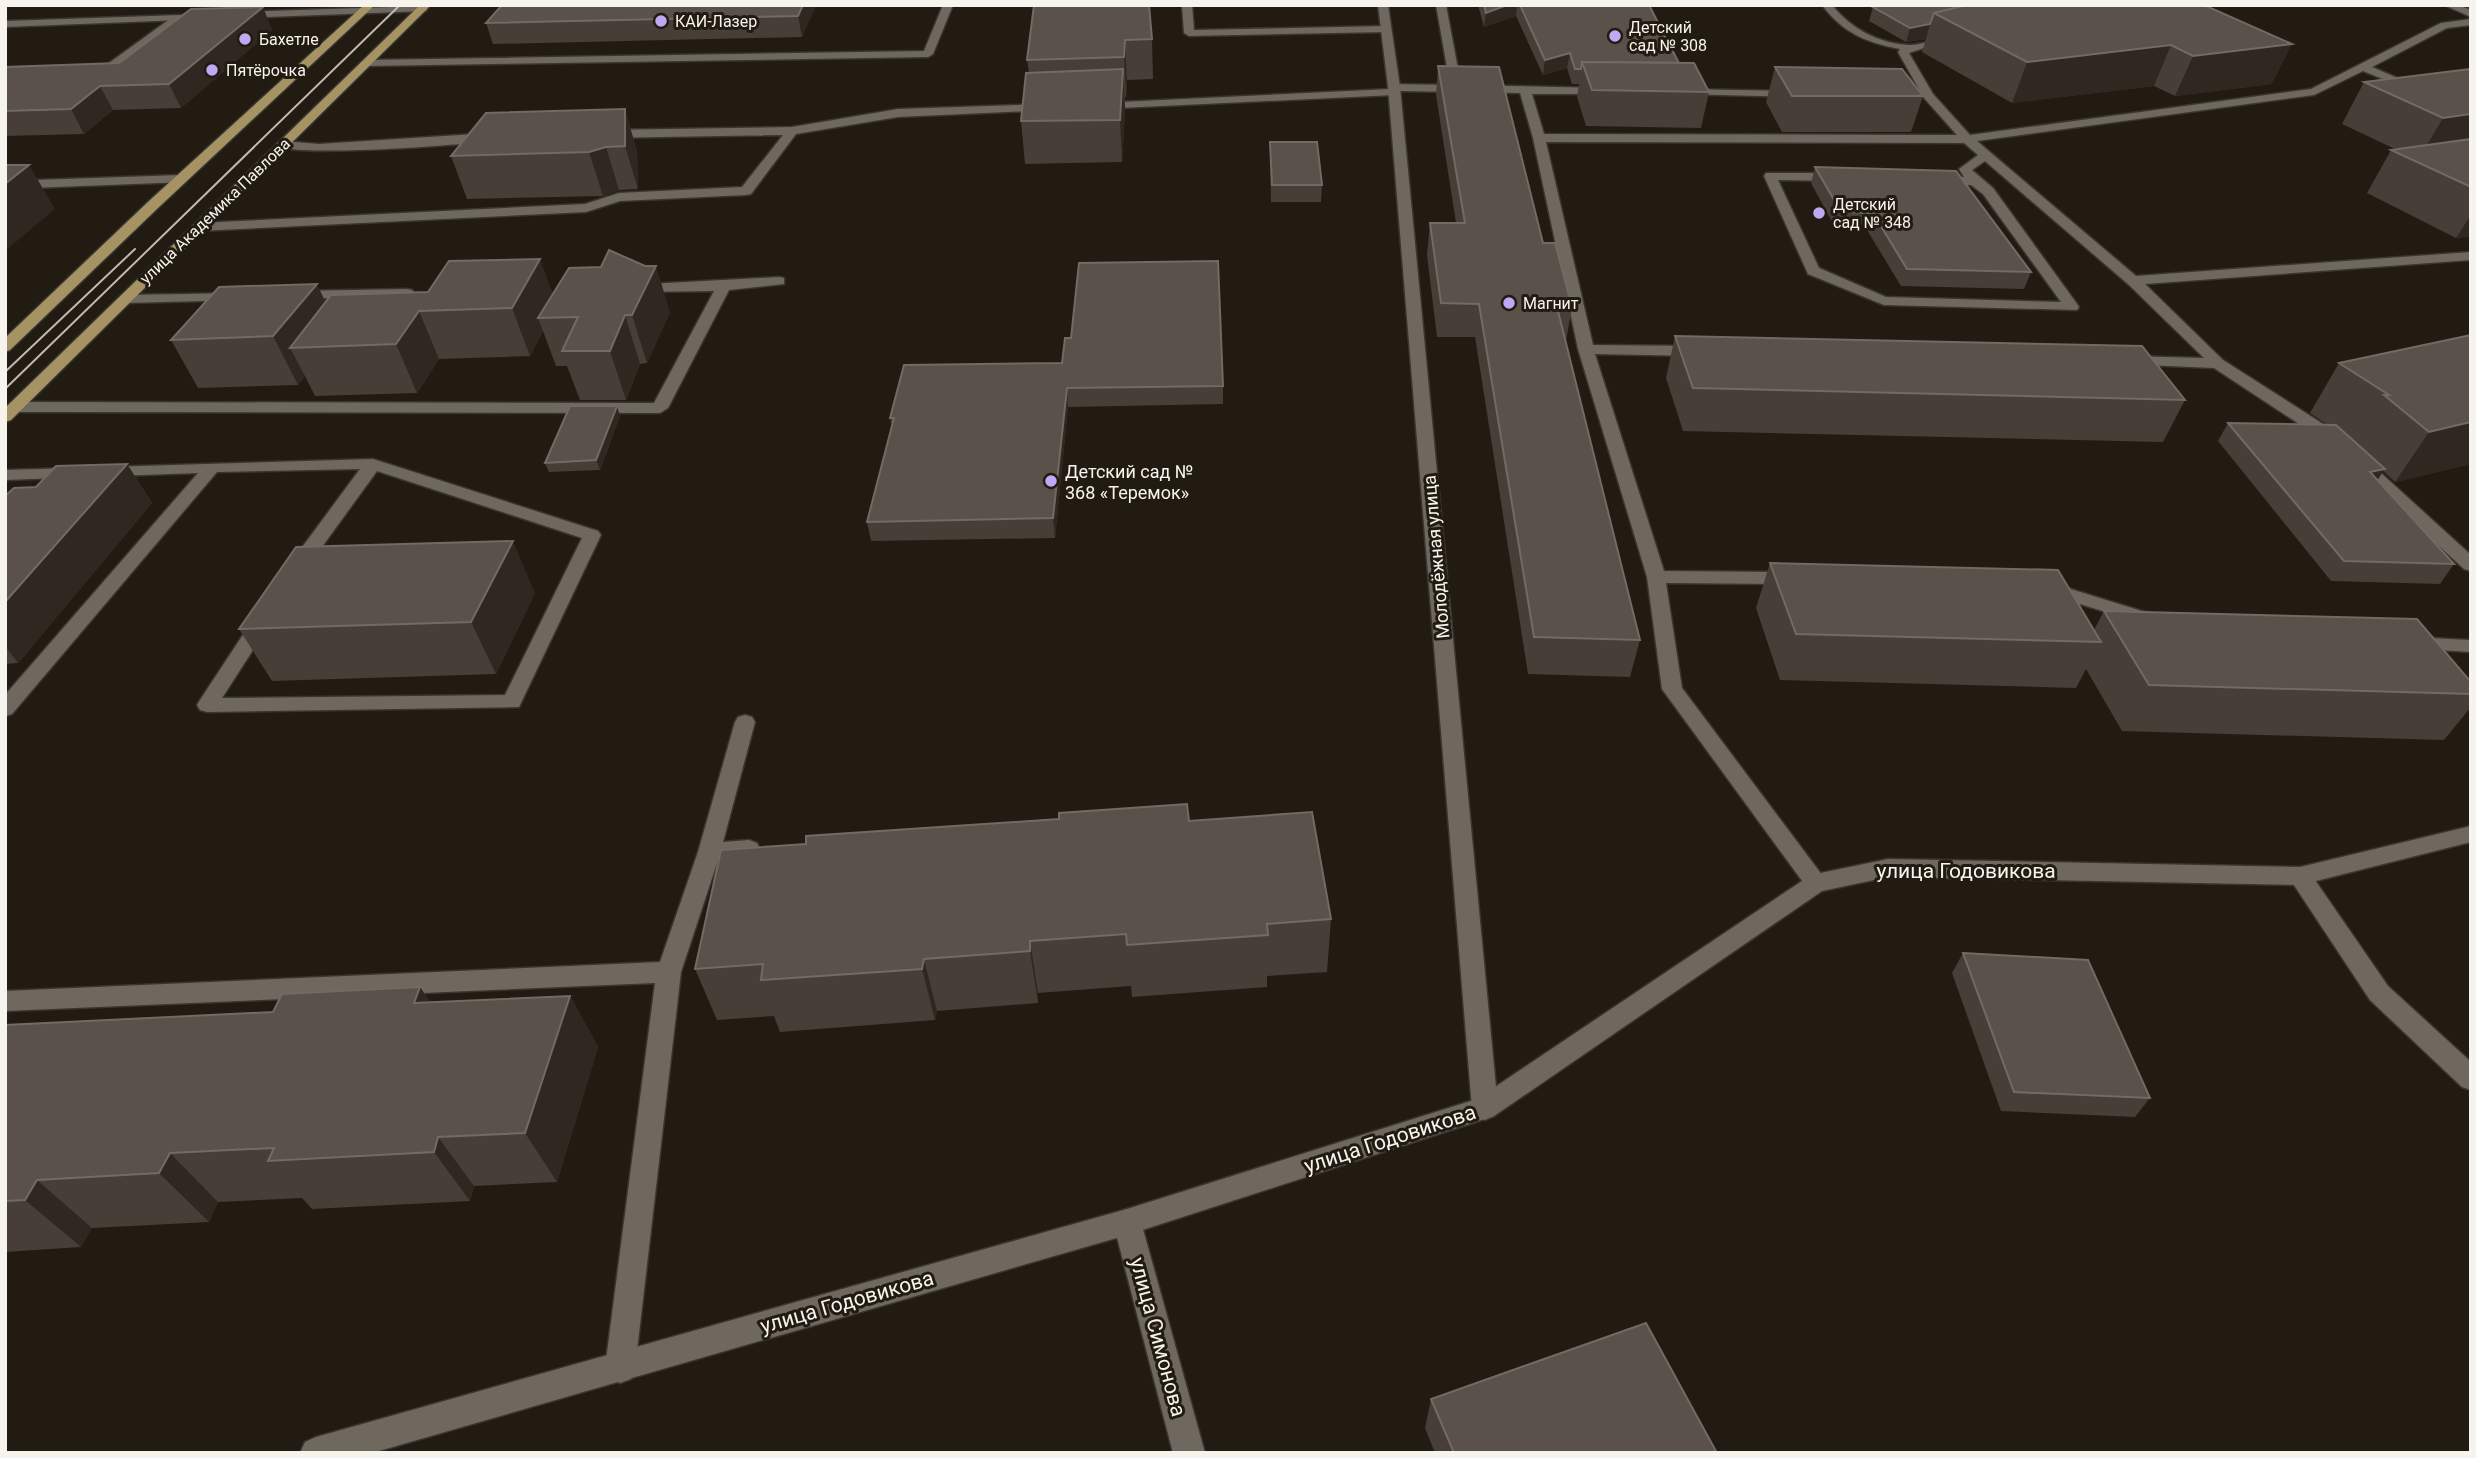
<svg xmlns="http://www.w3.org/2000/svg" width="2476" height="1458" font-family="Roboto,sans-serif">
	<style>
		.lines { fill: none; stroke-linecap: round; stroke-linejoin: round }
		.lane-casing { stroke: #393531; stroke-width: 3 }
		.street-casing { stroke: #393531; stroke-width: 3 }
		.secondary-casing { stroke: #393531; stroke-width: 3 }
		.primary-casing { stroke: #393531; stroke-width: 3 }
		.lane { fill: #6f685e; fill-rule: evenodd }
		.street { fill: #6f685e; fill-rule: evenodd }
		.secondary { fill: #6f685e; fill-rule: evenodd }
		.primary { fill: #a59363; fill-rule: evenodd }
		.tram { stroke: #beb9b2; stroke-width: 2 }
		.wall { fill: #463e37 }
		.shaded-wall { fill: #2f2820 }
		.building { fill: #59514a; stroke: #726a64; stroke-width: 2 }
		.poi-dot { fill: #bea9f4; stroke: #211b12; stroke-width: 2.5 }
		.labels { text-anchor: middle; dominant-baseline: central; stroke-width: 6; stroke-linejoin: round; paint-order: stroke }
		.far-poi-label { font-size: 16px; fill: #f7f3ed; stroke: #211b12; text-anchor: start }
		.far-street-label { font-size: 16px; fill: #f7f3ed; stroke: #211b12 }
		.poi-label { font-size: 18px; fill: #f7f3ed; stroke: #211b12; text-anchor: start }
		.street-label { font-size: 18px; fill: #f7f3ed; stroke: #211b12 }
		.near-street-label { font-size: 21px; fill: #f7f3ed; stroke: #211b12 }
	</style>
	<rect width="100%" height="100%" fill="#211b12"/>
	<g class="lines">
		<defs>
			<g id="lane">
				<polygon points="943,5 953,5 933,54 928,57 366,66 360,63 366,60 924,51"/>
				<polygon points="1182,5 1192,5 1194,30 1386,26 1391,29 1386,32 1189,36 1184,33"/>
				<path d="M1436,5H1446L1461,85L1604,88L1610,91L1604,94H1532L1544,134L1957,135L1924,98L1898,52L1900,49C1867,43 1843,33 1822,5H1832C1851,29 1880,44 1910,45C1924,45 1938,36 1954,38V42L1930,46L1909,53L1933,94L1970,135L2311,89L2441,23L2471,19V25L2447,28L2372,67L2421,88L2423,90L2417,93L2363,71L2314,95L1977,141L2136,276L2471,252V260L2145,284L2223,360L2337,433L2471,555V571L2464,569L2325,441L2214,368L2122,364L2119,361L2127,356L2204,358L2128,284L1985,161L1972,170L1993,188L2077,304L2079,307L2077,310L1884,305L1808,274L1764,176L1766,173H1841L1847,177L1841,181L1778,180L1819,268L1886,297L2061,302L1983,194L1971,185L1936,184L1930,180L1936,176L1964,177L1959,169L1978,155L1964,143L1546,142L1593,345L1699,346L1707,351L1699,356L1595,354L1664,571L1793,572L1802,578L1793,584L1666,583L1682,688L1828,883L1824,889L1816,892L1808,889L1662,689L1647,577L1578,349L1533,138L1520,93L1399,91L1398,94L1394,95L1099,109L1093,106L1099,103L1390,89V85L1394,84L1450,85Z"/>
				<polygon points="2444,5 2458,5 2471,10 2471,17"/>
				<polygon points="174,16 183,18 99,80 91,80 91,76"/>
				<polygon points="1682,89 1796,91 1802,94 1796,97 1678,94 1676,92"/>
				<polygon points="1049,104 1055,108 1053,110 898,117 796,134 751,194 746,195 620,201 586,212 199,231 192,227 199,223 585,204 619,193 742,187 783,135 603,138 597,134 603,130 792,127 898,109"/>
				<path d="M491,133L497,137L495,140C468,145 292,158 276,145L282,141L319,144Z"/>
				<polygon points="181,175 187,179 186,182 5,189 5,181"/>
				<polygon points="779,277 784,278 784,284 729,290 668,408 660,413 15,412 7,407 15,402 654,403 714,291 635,292 630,291 628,288 630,285"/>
				<polygon points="407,289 412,290 414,293 412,296 295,299 288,295 295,291"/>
				<polygon points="239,293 246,297 244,300 125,303 118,299 125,295"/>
				<polygon points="373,459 598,531 601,535 519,707 207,712 200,710 197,705 200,700 256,615 270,615 273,619 222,698 505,695 582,538 377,471 303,573 289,573 287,569 289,565 360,469 217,472 12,714 5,716 5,695 198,473 5,480 5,470"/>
				<polygon points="2048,582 2158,616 2161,620 2158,624 2151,626 2041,592 2039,588 2041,584"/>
				<polygon points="2412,637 2469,640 2471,652 2405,648 2402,643 2405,638"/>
				<polygon points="745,715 752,717 755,722 723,842 749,840 757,843 760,849 757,855 718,860 681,972 635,1368 631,1379 620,1383 609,1379 605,1368 655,983 5,1011 5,991 660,962 698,852 735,722 738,717"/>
			</g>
			<g id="street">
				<polygon points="1378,5 1388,5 1400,87 1498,1108 1494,1116 1485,1120 1476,1116 1472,1108 1388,87"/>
				<polygon points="422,6 427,9 426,11 238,18 233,15 238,12"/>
				<polygon points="210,14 211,16 206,19 5,27 5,21"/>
				<polygon points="2300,867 2308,870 2388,986 2471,1062 2471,1090 2462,1087 2370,1000 2288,876 2292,870"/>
				<polygon points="1127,1209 1137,1213 1141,1222 1205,1453 1173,1453 1113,1222 1117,1213"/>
			</g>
			<polygon id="secondary" points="2471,826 2471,842 2300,885 1888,877 1822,891 1494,1116 1127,1235 372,1453 300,1453 305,1442 316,1437 1127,1209 1477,1099 1808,877 1816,874 1888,859 2300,867"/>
			<g id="primary">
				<polygon points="364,5 375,5 159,207 10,350 5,352 5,338 149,201"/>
				<polygon points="420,5 431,5 11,420 5,422 5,408"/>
			</g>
		</defs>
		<use href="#lane" class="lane-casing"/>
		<use href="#street" class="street-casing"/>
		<use href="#secondary" class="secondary-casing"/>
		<use href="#primary" class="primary-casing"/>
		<use href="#lane" class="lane"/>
		<use href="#street" class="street"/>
		<use href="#secondary" class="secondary"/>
		<use href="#primary" class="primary"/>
		<g class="tram">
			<polyline points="5,372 135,249"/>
			<polyline points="5,389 400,5"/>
		</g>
	</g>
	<g class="wall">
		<polygon points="502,5 816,5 802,37 493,44 486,23"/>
		<polygon points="1034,5 1152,39 1153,79 1127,80 1126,97 1125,97 1125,110 1122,162 1025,164 1021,121 1029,73 1027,60"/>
		<polygon points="1478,5 1649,5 1679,63 1709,92 1701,128 1586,126 1577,97 1579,84 1572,84 1567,68 1543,75 1516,16 1484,27"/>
		<polygon points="2204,5 2272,84 2175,96 2154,86 2012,103 1922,52 1926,39 1906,42 1869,21 1873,7"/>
		<polygon points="272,30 181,108 113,110 84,134 5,136 5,67 119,63"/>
		<polygon points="1438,66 1543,243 1572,307 1566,341 1640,640 1630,677 1528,674 1475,337 1437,337 1427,255 1430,223 1456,223 1436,95"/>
		<polygon points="1775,67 1923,96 1911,132 1782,132 1766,102"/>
		<polygon points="2471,69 2471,236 2456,238 2367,193 2391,150 2395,149 2342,124 2364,82"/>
		<polygon points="625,109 637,152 638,189 619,190 603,196 467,199 451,156"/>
		<polygon points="1270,142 1322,185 1321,202 1271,202"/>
		<polygon points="1815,167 2031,272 2024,289 1901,286 1867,230 1836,229 1811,183"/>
		<polygon points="553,294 670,312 647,363 640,364 626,400 580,400 567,366 556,366 543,331 530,356 439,359 417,393 315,396 305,376 298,385 198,388 171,340 325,303"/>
		<polygon points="2471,335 2471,464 2395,482 2383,471 2377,480 2454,564 2440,584 2331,581 2218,441 2228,423 2328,425 2310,413 2339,363"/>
		<polygon points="1675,336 2185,400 2163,442 1683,431 1666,378"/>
		<polygon points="904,365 1223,386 1223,404 1068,407 1055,538 871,541 867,522 892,428 890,418"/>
		<polygon points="620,416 600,470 549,472 545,463"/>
		<polygon points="127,464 152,503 18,663 5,664 5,496 36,487"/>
		<polygon points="1770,563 2094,630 2104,611 2471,682 2471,707 2444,740 2122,731 2086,669 2076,688 1780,680 1756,608"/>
		<polygon points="535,593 496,674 272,681 239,629"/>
		<polygon points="1189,821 1331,919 1327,972 1267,976 1267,987 1132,997 1131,986 1038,993 1038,1003 937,1011 935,1020 780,1032 774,1016 717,1020 695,969"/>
		<polygon points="1963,953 2150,1098 2135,1117 2001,1111 1952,973"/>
		<polygon points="420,987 430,1002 570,996 598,1047 557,1182 474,1186 470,1201 312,1209 302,1198 218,1202 209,1222 92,1228 81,1247 5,1252 5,1025 273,1012"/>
		<polygon points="1431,1399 1717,1453 1435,1453 1425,1428"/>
	</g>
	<g class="shaded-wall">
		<polygon points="803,5 816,5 802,37 798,16"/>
		<polygon points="1507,5 1517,5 1516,16 1484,27 1486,13"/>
		<polygon points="263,7 272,30 181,108 169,84"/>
		<polygon points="1930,24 1926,39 1906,42 1910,28"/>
		<polygon points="1125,40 1127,80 1126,97 1124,57"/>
		<polygon points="2292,44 2272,84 2175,96 2193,56"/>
		<polygon points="2171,45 2154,86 2012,103 2027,62"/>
		<polygon points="1570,53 1567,68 1543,75 1545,60"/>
		<polygon points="1123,69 1125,110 1122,162 1120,120"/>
		<polygon points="100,86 113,110 84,134 71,109"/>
		<polygon points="625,109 637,152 638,189 625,146"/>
		<polygon points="2471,114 2471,153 2418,160 2443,118"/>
		<polygon points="606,147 619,190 603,196 589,152"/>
		<polygon points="29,165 55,209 5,251 5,184"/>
		<polygon points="2471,215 2471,236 2456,238"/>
		<polygon points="540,259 557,305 538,318 543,331 530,356 512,308"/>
		<polygon points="656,266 670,312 647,363 632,315"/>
		<polygon points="317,284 339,331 290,348 305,376 298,385 273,336"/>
		<polygon points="419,311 439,359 417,393 396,344"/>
		<polygon points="625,315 640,364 626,400 610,351"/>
		<polygon points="1067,388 1068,407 1055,538 1053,518"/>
		<polygon points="617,406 620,416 600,470 596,460"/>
		<polygon points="2471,422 2471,464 2395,482 2429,432"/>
		<polygon points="127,464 152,503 18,663 5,646 5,602"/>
		<polygon points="2385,469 2372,488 2370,472"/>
		<polygon points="513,541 535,593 496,674 471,622"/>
		<polygon points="1030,941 1038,993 1038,1003 1030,951"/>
		<polygon points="924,959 937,1011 935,1020 922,969"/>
		<polygon points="420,987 454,1039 414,1003"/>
		<polygon points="570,996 598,1047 557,1182 525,1133"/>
		<polygon points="438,1137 474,1186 470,1201 434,1152"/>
		<polygon points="170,1153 218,1202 209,1222 159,1173"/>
		<polygon points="37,1180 92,1228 81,1247 25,1200"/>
	</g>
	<g class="building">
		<polygon points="502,5 803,5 798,16 486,23"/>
		<polygon points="1034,5 1149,5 1152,39 1125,40 1124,57 1027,60"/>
		<polygon points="1484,5 1507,5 1486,13"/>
		<polygon points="1520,5 1649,5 1679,63 1582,62 1581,69 1575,69 1570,53 1545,60"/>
		<polygon points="1889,5 1967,5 1934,13 1930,24 1910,28 1873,7"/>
		<polygon points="1967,5 2204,5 2292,44 2193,56 2171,45 2027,62 1934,13"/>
		<polygon points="263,7 169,84 100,86 71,109 5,111 5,67 119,63 191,9"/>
		<polygon points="1582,62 1694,63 1709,92 1592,90"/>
		<polygon points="1438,66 1499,67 1543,243 1555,243 1572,307 1557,307 1640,640 1534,637 1479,304 1441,303 1430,223 1465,223"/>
		<polygon points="1775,67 1902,69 1923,96 1792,96"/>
		<polygon points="1123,69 1120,120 1021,121 1026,73"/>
		<polygon points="2471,69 2471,114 2443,118 2364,82"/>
		<polygon points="625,109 625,146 606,147 589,152 451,156 486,113"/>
		<polygon points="2471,139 2471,187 2391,150"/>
		<polygon points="1270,142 1317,142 1322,185 1272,185"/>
		<polygon points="5,165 29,165 5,184"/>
		<polygon points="1815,167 1956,171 2031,272 1907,269 1873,213 1841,212"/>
		<polygon points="609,250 645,266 656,266 632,315 625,315 610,351 562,351 578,317 538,318 569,268 601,267"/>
		<polygon points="540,259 512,308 419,311 396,344 290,348 331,295 428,292 449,261"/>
		<polygon points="1218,261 1223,386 1067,388 1053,518 867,522 894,418 890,418 904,365 1062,363 1065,338 1071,338 1079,263"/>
		<polygon points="317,284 273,336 171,340 219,287"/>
		<polygon points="2471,335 2471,422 2429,432 2384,395 2389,395 2339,363"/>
		<polygon points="1675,336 2142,346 2185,400 1693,388"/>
		<polygon points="570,406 617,406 596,460 545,463"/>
		<polygon points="2228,423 2336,425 2385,469 2370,472 2454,564 2344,561"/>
		<polygon points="127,464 5,602 5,496 14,488 36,487 56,466"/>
		<polygon points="513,541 471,622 239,629 296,547"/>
		<polygon points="1770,563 2058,570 2101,642 1796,634"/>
		<polygon points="2104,611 2417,619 2471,682 2471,694 2149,685"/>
		<polygon points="1187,804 1189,821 1312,812 1331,919 1267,924 1268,935 1127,945 1126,934 1030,941 1030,951 924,959 922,969 761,980 763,964 695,969 721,850 806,844 806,836 1059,819 1059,813"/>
		<polygon points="1963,953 2088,960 2150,1098 2014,1092"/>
		<polygon points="420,987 414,1003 570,996 525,1133 438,1137 434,1152 268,1161 274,1148 170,1153 159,1173 37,1180 25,1200 5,1201 5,1025 273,1012 282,994"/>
		<polygon points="1646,1323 1717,1453 1454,1453 1431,1399"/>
	</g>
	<g class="poi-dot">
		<circle cx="661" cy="21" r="7"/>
		<circle cx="1615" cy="36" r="7"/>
		<circle cx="245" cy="39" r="7"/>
		<circle cx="212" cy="70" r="7"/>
		<circle cx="1819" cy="213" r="7"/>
		<circle cx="1509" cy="303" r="7"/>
		<circle cx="1051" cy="481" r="7"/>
	</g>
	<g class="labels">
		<g class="far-poi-label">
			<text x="675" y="21">КАИ-Лазер</text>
			<text x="1629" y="27">Детский<tspan x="1629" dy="18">сад № 308</tspan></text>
			<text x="259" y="39">Бахетле</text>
			<text x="226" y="70">Пятёрочка</text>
			<text x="1833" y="204">Детский<tspan x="1833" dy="18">сад № 348</tspan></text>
			<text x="1523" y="303">Магнит</text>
		</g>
		<g class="far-street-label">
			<text transform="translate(215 211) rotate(-44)">улица Академика Павлова</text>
		</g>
		<g class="poi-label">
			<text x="1065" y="471">Детский сад №<tspan x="1065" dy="21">368 «Теремок»</tspan></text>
		</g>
		<g class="street-label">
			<text transform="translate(1436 557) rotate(-95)">Молодёжная улица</text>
		</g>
		<g class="near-street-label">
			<text x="1966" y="871">улица Годовикова</text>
			<text transform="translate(1390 1139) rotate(-18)">улица Годовикова</text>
			<text transform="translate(847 1302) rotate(-16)">улица Годовикова</text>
			<text transform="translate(1158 1337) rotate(75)">улица Симонова</text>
		</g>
	</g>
	<rect width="2476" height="1458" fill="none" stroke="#f7f3ed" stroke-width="14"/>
</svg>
